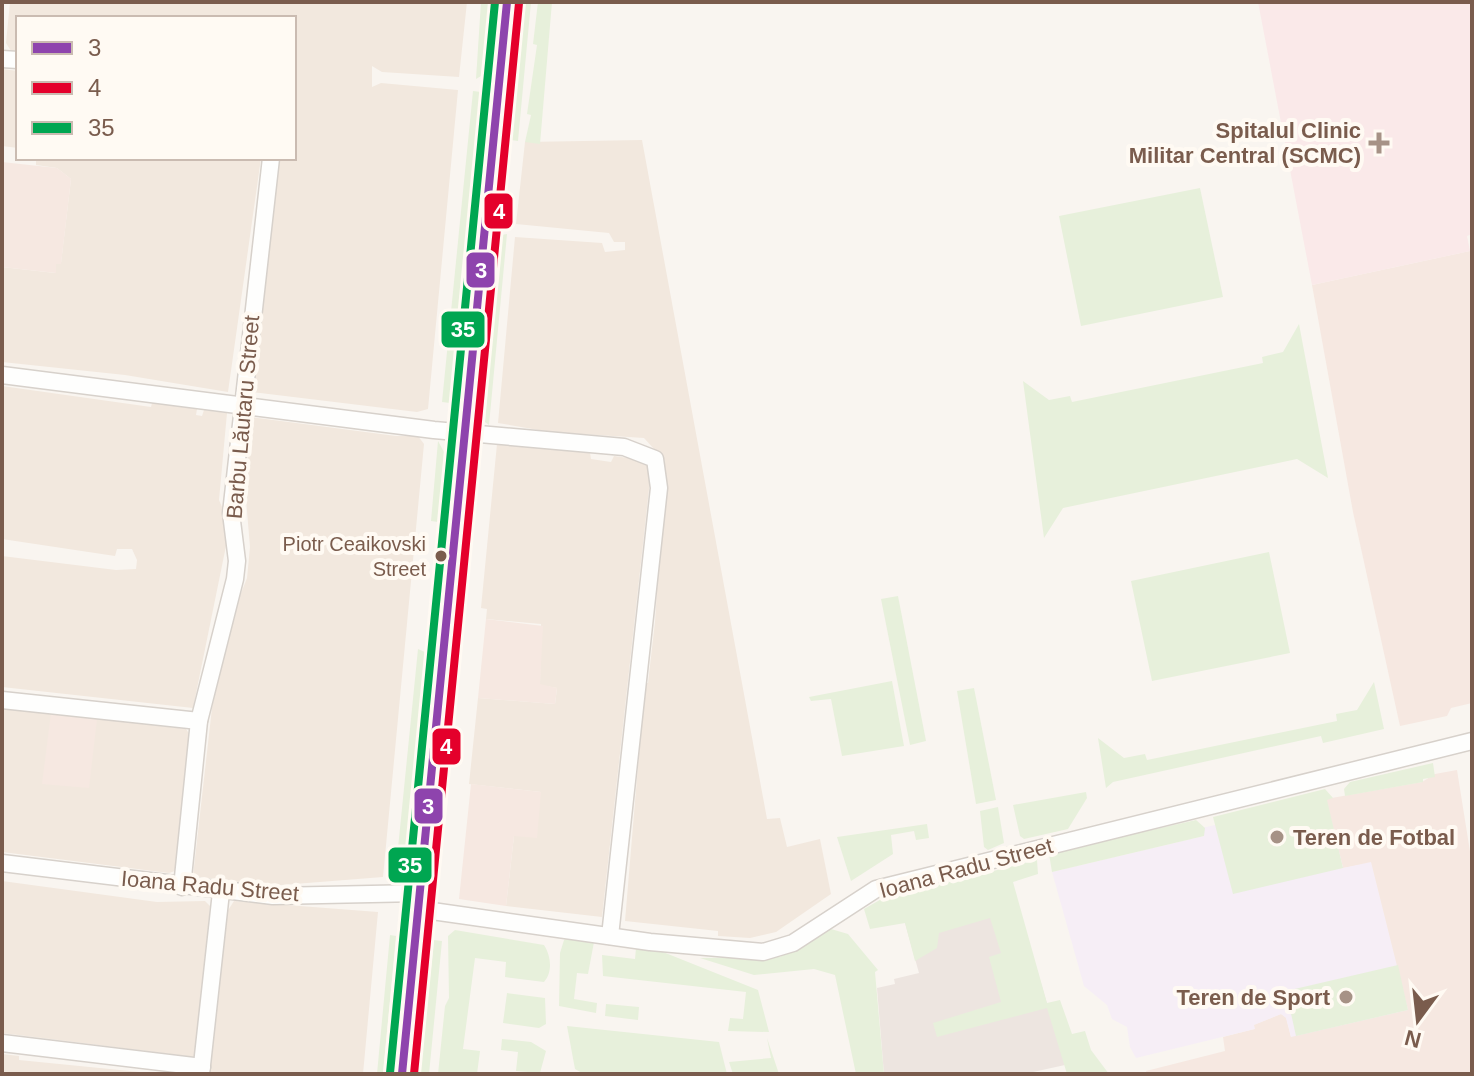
<svg xmlns="http://www.w3.org/2000/svg" width="1474" height="1076" font-family="Helvetica,sans-serif">
	<style>
		.residential { fill: #f2e8de }
		.commercial { fill: #f6e8e1 }
		.industrial { fill: #ede5e0 }
		.education { fill: #f6eef6 }
		.medical { fill: #fae9e9 }
		.green { fill: #e7f0db }
		.lines { fill: none; stroke-linecap: round; stroke-linejoin: round }
		.minor-casing { stroke: #d7d1cb; stroke-width: 19 }
		.secondary-casing { stroke: #d9d2cb; stroke-width: 25 }
		.minor { stroke: #fefefd; stroke-width: 16 }
		.secondary { stroke: #fefefd; stroke-width: 22 }
		.bus-1-casing { stroke: #fffaf3; stroke-width: 14 }
		.bus-2-casing { stroke: #fffaf3; stroke-width: 14 }
		.bus-3-casing { stroke: #fffaf3; stroke-width: 14 }
		.bus-1 { stroke: #8e44ad; stroke-width: 8 }
		.bus-2 { stroke: #e4002b; stroke-width: 8 }
		.bus-3 { stroke: #00a651; stroke-width: 8 }
		.poi-dot { fill: #a69286; stroke: #fffaf3; stroke-width: 3 }
		.bus-dot { fill: #7a5c4d; stroke: #fffaf3; stroke-width: 3 }
		.labels { text-anchor: middle; dominant-baseline: central; stroke-width: 8; stroke-linejoin: round; paint-order: stroke }
		.bus-label { font-size: 20px; fill: #7a5c4d; stroke: #fffaf3; text-anchor: end }
		.poi-label { font-size: 22px; font-weight: bold; fill: #7a5c4d; stroke: #fffaf3; text-anchor: end }
		.street-label { font-size: 22px; fill: #7a5c4d; stroke: #fffaf3 }
		.line-badge { stroke: #fffaf3; stroke-width: 3 }
		.badge-label { font-size: 22px; text-anchor: middle; font-weight: bold; fill: #fff }
	</style>
	<rect width="100%" height="100%" fill="#f9f5f0"/>
	<g class="residential">
		<polygon points="10,2 467,2 459,77 382,72 372,66 372,87 381,83 458,90 428,409 417,412 251,392 278,158 294,158 294,18 18,18 18,52 11,51 6,43"/>
		<polygon points="2,69 18,71 18,148 2,146"/>
		<polygon points="642,140 767,819 780,818 787,847 820,839 831,894 776,932 750,938 718,936 718,931 625,921 645,683 648,683 655,622 665,461 644,438 550,432 498,423 515,237 602,243 605,252 625,250 625,242 614,242 609,233 516,224 525,142"/>
		<polygon points="36,158 261,158 228,392 125,375 2,362 2,267 55,273 56,264 61,263 71,179 57,168 36,165"/>
		<polygon points="2,386 151,407 152,403 197,409 196,415 202,416 204,410 227,413 219,500 228,521 226,546 193,708 2,687 2,556 116,570 136,569 137,560 132,549 117,549 115,556 2,539"/>
		<polygon points="251,417 396,436 418,436 424,444 383,877 269,886 193,876 212,708 232,616 247,578 250,547 245,487"/>
		<polygon points="497,444 590,453 591,459 611,462 614,456 644,460 651,471 602,917 506,906 514,836 541,792 469,784 478,698 555,704 557,688 540,685 541,624 486,619 487,609 481,608"/>
		<polygon points="2,707 186,729 190,735 175,871 169,873 2,852"/>
		<polygon points="2,881 157,902 205,901 210,906 195,1057 2,1033"/>
		<polygon points="234,901 378,912 363,1074 210,1074 227,912"/>
		<polygon points="2,1054 19,1056 19,1060 160,1074 2,1074"/>
	</g>
	<g class="commercial">
		<polygon points="2,162 57,168 71,179 61,264 56,264 56,273 2,267"/>
		<polygon points="1470,251 1472,703 1451,708 1447,716 1400,726 1353,512 1312,285"/>
		<polygon points="486,619 543,626 540,684 557,688 555,704 478,698"/>
		<polygon points="51,713 97,719 89,788 42,784"/>
		<polygon points="1457,770 1472,864 1472,1074 1147,1074 1146,1071 1225,1051 1223,1037 1254,1029 1253,1025 1281,1014 1286,1017 1291,1037 1371,863 1343,868 1326,799 1422,782 1435,774"/>
		<polygon points="471,784 541,792 537,838 514,836 506,906 459,899"/>
	</g>
	<polygon class="industrial" points="1016,898 1065,1065 1024,1074 884,1074 877,988 895,984 894,979 919,973 905,923"/>
	<polygon class="education" points="1326,799 1343,868 1371,862 1408,1010 1291,1037 1286,1018 1281,1014 1254,1025 1255,1029 1136,1058 1130,1047 1127,1027 1112,1019 1107,1005 1084,986 1052,872 1204,836 1202,828"/>
	<polygon class="medical" points="1258,2 1472,2 1472,234 1467,236 1470,251 1312,285"/>
	<g class="green">
		<polygon points="481,2 489,2 481,76 476,79"/>
		<polygon points="524,2 531,2 518,141 511,140"/>
		<polygon points="538,2 552,2 540,144 525,142 531,115 527,114 537,45 533,44"/>
		<polygon points="473,91 481,92 450,403 442,402"/>
		<polygon points="1200,188 1223,297 1081,326 1059,216"/>
		<polygon points="507,234 489,425 485,422 501,235"/>
		<polygon points="1299,324 1328,478 1297,459 1063,508 1044,538 1023,381 1049,400 1070,396 1072,402 1263,363 1262,357 1283,352"/>
		<polygon points="438,441 444,452 438,522 431,521"/>
		<polygon points="1269,552 1290,653 1152,681 1131,581"/>
		<polygon points="898,596 926,741 910,745 881,599"/>
		<polygon points="418,649 427,653 405,869 395,878"/>
		<polygon points="892,681 904,746 842,756 831,699 811,701 809,697"/>
		<polygon points="1374,682 1384,729 1323,743 1321,736 1113,782 1106,788 1098,738 1124,758 1145,754 1147,760 1337,721 1336,714 1357,710"/>
		<polygon points="974,688 996,800 976,804 957,691"/>
		<polygon points="1433,763 1435,777 1423,779 1423,782 1345,796 1344,789 1350,782"/>
		<polygon points="1325,789 1333,798 1327,800 1343,868 1233,894 1213,817"/>
		<polygon points="1086,792 1087,798 1068,829 1024,839 1020,836 1013,805"/>
		<polygon points="998,807 1004,843 988,850 984,847 980,811"/>
		<polygon points="1196,820 1205,828 1204,836 1052,872 1049,854 1054,852"/>
		<polygon points="927,824 929,838 916,840 914,831 891,835 893,854 851,881 837,837"/>
		<polygon points="1037,860 1038,874 1013,882 1047,1003 1060,1000 1072,1034 1085,1031 1091,1050 1109,1074 1067,1074 1047,1008 937,1037 933,1023 1001,1002 989,957 1001,953 990,918 939,933 937,948 915,961 905,923 870,929 864,909 892,893 894,896"/>
		<polygon points="831,929 848,934 878,970 875,972 884,1074 856,1074 835,975 814,969 754,975 700,958 780,957"/>
		<path d="M455,930L544,945C551,956 553,972 544,982L505,977L506,962L475,958L463,1049L480,1051L477,1074H438L445,1006L449,998L448,936Z"/>
		<polygon points="390,935 396,936 383,1074 377,1074"/>
		<polygon points="568,938 594,942 588,974 577,973 574,999 597,1003 596,1013 559,1006 560,953 564,940"/>
		<polygon points="434,940 442,941 429,1074 420,1074"/>
		<polygon points="636,948 658,950 758,990 769,1032 728,1031 730,1018 743,1019 746,992 603,976 602,955 635,959"/>
		<polygon points="1398,965 1408,1010 1296,1036 1286,991"/>
		<polygon points="507,993 545,998 546,1024 539,1028 503,1023"/>
		<polygon points="606,1004 639,1007 638,1020 605,1016"/>
		<polygon points="567,1026 719,1042 727,1074 584,1074 575,1069"/>
		<polygon points="767,1038 779,1074 733,1074 729,1062 771,1058"/>
		<polygon points="502,1039 531,1042 546,1051 540,1073 516,1071 518,1052 501,1050"/>
	</g>
	<g class="lines">
		<defs>
			<g id="minor">
				<polyline points="2,59 18,60"/>
				<polyline points="2,375 434,430 624,447 655,459 659,488 610,936"/>
				<polyline points="2,700 199,721"/>
				<polyline points="2,863 273,896 420,893"/>
				<polyline points="182,887 199,721 235,579 237,561 231,513 271,158"/>
				<polyline points="418,909 650,942 763,952 793,943 876,889 1472,741"/>
				<polyline points="2,1043 202,1067"/>
				<polyline points="201,1074 221,892"/>
			</g>
			<polyline id="secondary" points="402,1074 507,2"/>
		</defs>
		<use href="#minor" class="minor-casing"/>
		<use href="#secondary" class="secondary-casing"/>
		<use href="#minor" class="minor"/>
		<use href="#secondary" class="secondary"/>
		<defs>
			<polyline id="bus-1" points="402,1074 507,2"/>
			<polyline id="bus-2" points="414,1074 519,3"/>
			<polyline id="bus-3" points="390,1073 495,2"/>
		</defs>
		<use href="#bus-1" class="bus-1-casing"/>
		<use href="#bus-2" class="bus-2-casing"/>
		<use href="#bus-3" class="bus-3-casing"/>
		<use href="#bus-1" class="bus-1"/>
		<use href="#bus-2" class="bus-2"/>
		<use href="#bus-3" class="bus-3"/>
	</g>
	<g class="poi-dot">
		<path d="M1375 131h8v8h8v8h-8v8h-8v-8h-8v-8h8z"/>
		<circle cx="1277" cy="837" r="8"/>
		<circle cx="1346" cy="997" r="8"/>
	</g>
	<circle class="bus-dot" cx="441" cy="556" r="7"/>
	<g class="labels">
		<g class="bus-label">
			<text x="426" y="544">Piotr Ceaikovski<tspan x="426" dy="25">Street</tspan></text>
		</g>
		<g class="poi-label">
			<text x="1361" y="130">Spitalul Clinic<tspan x="1361" dy="25">Militar Central (SCMC)</tspan></text>
			<text x="1293" y="837" text-anchor="start">Teren de Fotbal</text>
			<text x="1330" y="997">Teren de Sport</text>
		</g>
		<g class="street-label">
			<text transform="translate(243 417) rotate(-85)">Barbu Lăutaru Street</text>
			<text transform="translate(966 868) rotate(-15)">Ioana Radu Street</text>
			<text transform="translate(210 886) rotate(5)">Ioana Radu Street</text>
		</g>
	</g>
	<g class="line-badge">
		<rect x="483" y="192" width="31" height="38" rx="8" fill="#e4002b"/>
		<rect x="465" y="251" width="31" height="38" rx="8" fill="#8e44ad"/>
		<rect x="440" y="310" width="46" height="39" rx="8" fill="#00a651"/>
		<rect x="431" y="727" width="31" height="39" rx="8" fill="#e4002b"/>
		<rect x="413" y="787" width="31" height="38" rx="8" fill="#8e44ad"/>
		<rect x="387" y="846" width="46" height="38" rx="8" fill="#00a651"/>
	</g>
	<g class="badge-label">
		<text x="499" y="219">4</text>
		<text x="481" y="278">3</text>
		<text x="463" y="337">35</text>
		<text x="446" y="754">4</text>
		<text x="428" y="814">3</text>
		<text x="410" y="873">35</text>
	</g>
	<rect width="1474" height="1076" fill="none" stroke="#7a5c4d" stroke-width="8"/>
	<rect x="16" y="16" width="280" height="144" fill="#fffaf3" stroke="#cabbb1" stroke-width="2"/>
	<rect x="32" y="42" width="40" height="12" fill="#8e44ad" stroke="#cabbb1" stroke-width="2"/>
	<text x="88" y="56" font-size="24" fill="#7a5c4d">3</text>
	<rect x="32" y="82" width="40" height="12" fill="#e4002b" stroke="#cabbb1" stroke-width="2"/>
	<text x="88" y="96" font-size="24" fill="#7a5c4d">4</text>
	<rect x="32" y="122" width="40" height="12" fill="#00a651" stroke="#cabbb1" stroke-width="2"/>
	<text x="88" y="136" font-size="24" fill="#7a5c4d">35</text>
	<g transform="translate(1418 1020) rotate(195)" stroke="#fffaf3" stroke-width="6" paint-order="stroke">
	<path d="M0-6L14 30L0 20L-14 30Z" fill="#7a5c4d"/>
	<text y="-12" font-size="22" font-weight="bold" text-anchor="middle" fill="#7a5c4d">N</text>
	</g>
</svg>
